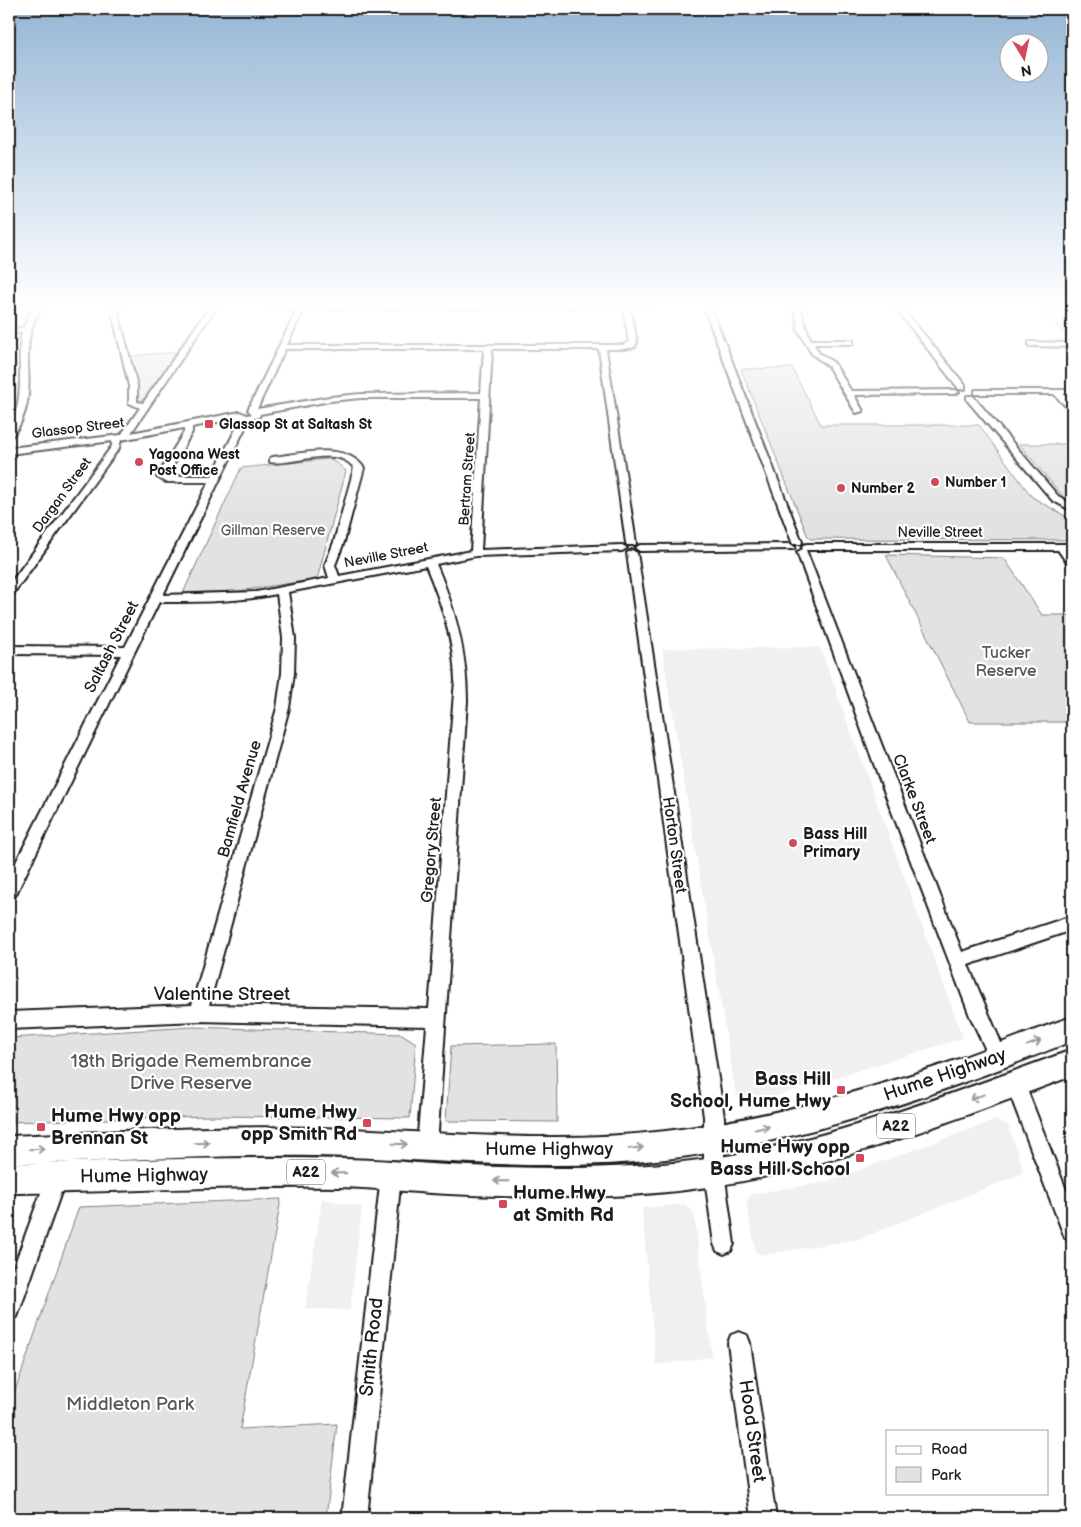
<svg xmlns="http://www.w3.org/2000/svg" width="1081" height="1527" font-family="'Balsamiq Sans',sans-serif">
	<style>
		.built { fill: #f0f0f0 }
		.green { fill: #e2e2e2; stroke: #7f7f7f }
		.lines { fill: none; stroke-linecap: round; stroke-linejoin: round }
		.minor-casing { stroke: #1c1c1c; stroke-width: 4 }
		.highway-casing { stroke: #1c1c1c; stroke-width: 4 }
		.minor { fill: #fff; fill-rule: evenodd }
		.highway { fill: #fff; fill-rule: evenodd }
		.oneway { stroke: #999 }
		.poi-dot { fill: #d1495b; stroke: #fff; stroke-width: 2 }
		.labels { text-anchor: middle; dominant-baseline: central; stroke-width: 4.5; stroke-linejoin: round; paint-order: stroke }
		.far-poi-label { font-size: 14px; font-weight: bold; fill: #1c1c1c; stroke: #fff; text-anchor: start }
		.far-street-label { font-size: 14px; fill: #1c1c1c; stroke: #fff }
		.far-park-label { font-size: 14px; fill: #575757; stroke: #fff }
		.shield { fill: #fff; stroke: #606060; stroke-width: 1 }
		.shield-label { font-size: 15px; font-weight: bold; fill: #1c1c1c }
		.street-label { font-size: 16px; fill: #1c1c1c; stroke: #fff }
		.park-label { font-size: 16px; fill: #575757; stroke: #fff }
		.poi-label { font-size: 16px; font-weight: bold; fill: #1c1c1c; stroke: #fff; text-anchor: start }
		.near-street-label { font-size: 19px; fill: #1c1c1c; stroke: #fff }
		.near-park-label { font-size: 19px; fill: #575757; stroke: #fff }
		.near-poi-label { font-size: 19px; font-weight: bold; fill: #1c1c1c; stroke: #fff; text-anchor: end }
	</style>
	<rect width="100%" height="100%" fill="#fff"/>
	<filter id="ink" filterUnits="userSpaceOnUse"><feTurbulence type="fractalNoise" baseFrequency=".02" numOctaves="2"/><feDisplacementMap in="SourceGraphic" scale="10" xChannelSelector="R" yChannelSelector="G"/><feConvolveMatrix kernelMatrix="1 2 1 2 8 2 1 2 1" color-interpolation-filters="sRGB"/></filter>
	<g filter="url(#ink)">
		<g class="built">
			<polygon points="820,647 963,1038 750,1104 736,1094 662,649"/>
			<polygon points="996,1120 1008,1125 1023,1169 1021,1174 859,1239 761,1255 756,1252 746,1203 751,1194 826,1182"/>
			<polygon points="322,1199 362,1207 350,1310 305,1309"/>
			<polygon points="685,1204 694,1213 712,1357 656,1365 642,1208"/>
		</g>
		<g class="green">
			<polygon points="1034,305 1072,305 1072,340 1037,308"/>
			<polygon points="12,332 21,332 20,364 9,365 9,334"/>
			<polygon points="178,352 146,398 137,401 135,391 137,382 131,356"/>
			<polygon points="792,368 821,425 979,425 1032,497 1072,520 1072,540 811,539 808,537 741,369"/>
			<polygon points="1019,444 1072,444 1072,502 1065,499"/>
			<polygon points="328,459 337,463 346,471 317,579 239,591 183,593 241,468"/>
			<polygon points="886,555 1004,558 1042,615 1072,615 1072,722 970,722"/>
			<polygon points="193,1027 402,1034 416,1043 410,1118 210,1116 9,1122 9,1038"/>
			<polygon points="556,1044 557,1122 446,1121 451,1046"/>
			<polygon points="281,1199 240,1429 337,1424 326,1518 9,1518 9,1408 79,1207"/>
		</g>
		<g class="lines">
			<defs>
				<g id="minor">
					<path d="M36,305H43C14,347 39,380 22,419C20,425 16,431 12,436L9,437C8,425 16,415 18,403C23,380 17,355 22,332L9,334V330L24,327L27,319Z"/>
					<path d="M116,305H123L118,312L137,386V402L143,403L211,305H218L131,433L240,412L247,415L252,414L248,410L297,310L254,305L296,306L298,307L299,309L302,310L303,311L287,345H623L629,342L623,307L312,309V307L314,306L655,305L630,307L637,342L635,347L623,349H606L636,543L635,545H627L626,543L599,349H492L481,550L622,545L627,548L622,551L476,556L436,564C455,608 467,652 467,701L437,1146L434,1153L427,1156L420,1153L417,1146L427,1026L198,1021L9,1029V1012L192,1005L277,708L282,673L283,638L277,594C238,602 199,602 159,602L15,896L9,898V876L121,655L9,654V646L125,647L209,482H166L157,477L184,432V428L121,440L119,448L13,594L9,595V585L112,446V441L9,454V448L121,435L140,408L129,403V386L112,312ZM285,349H484L481,393L361,394L330,397L257,409ZM361,398H481L471,551L339,576L335,565L344,542L364,468C345,441 301,454 273,457L270,458V462C293,466 337,444 354,468L334,542L325,565L329,578L256,592L163,595L249,420L259,417L260,414L330,401ZM239,418L241,419L212,476H167L192,432V427ZM426,566C441,602 454,640 455,680L429,1009L209,1005L289,708L294,673L295,638L288,592Z"/>
					<polygon points="703,305 710,305 802,542 801,544 793,544 792,542"/>
					<path d="M791,305H798C804,317 805,328 811,340H853V344H814L819,353L834,363L851,391L955,390L959,392L955,394L854,395L863,411L856,413L828,366L812,354L798,330L797,317Z"/>
					<polygon points="893,305 900,305 965,385 965,389 959,389"/>
					<polygon points="1029,342 1072,343 1072,347 1032,346 1029,346"/>
					<polygon points="975,390 1072,390 1072,394 1063,394 1072,404 1072,410 1069,410 1054,394 975,394"/>
					<polygon points="967,396 973,396 1058,496 1072,504 1072,511 1052,500 967,400"/>
					<polygon points="790,544 795,547 794,549 640,551 635,548 640,545"/>
					<polygon points="807,544 1072,544 1072,550 1069,550 1072,555 1072,565 1068,564 1058,550 806,550 962,952 1072,916 1072,930 968,965 1007,1057 1004,1063 998,1066 992,1063 970,1016 878,775 797,552 803,549 802,547 803,545"/>
					<polygon points="632,550 637,553 724,1117 724,1172 734,1244 731,1251 724,1254 717,1251 714,1244 704,1172 704,1117 627,553"/>
					<polygon points="1015,1075 1022,1077 1072,1205 1072,1241 1065,1238 1006,1084 1008,1077"/>
					<polygon points="57,1165 64,1168 67,1175 20,1309 17,1317 9,1320 9,1280 50,1168"/>
					<polygon points="391,1166 398,1169 401,1176 367,1518 342,1518 381,1176 384,1169"/>
					<polygon points="739,1332 747,1335 750,1343 776,1518 751,1518 728,1343 731,1335"/>
				</g>
				<g id="highway">
					<path d="M1072,1017V1041C941,1093 807,1142 666,1159C550,1173 434,1159 318,1156C215,1154 112,1162 9,1164V1136C112,1132 215,1125 318,1128C434,1131 550,1145 666,1131C760,1120 855,1094 945,1064C988,1049 1030,1031 1072,1017Z"/>
					<path d="M1072,1050V1076C955,1119 838,1167 714,1186C627,1200 537,1198 449,1194C412,1192 376,1188 340,1187C229,1185 119,1192 9,1193V1164C119,1161 230,1156 340,1159C376,1159 412,1163 448,1165C536,1169 627,1171 714,1158C838,1139 955,1092 1072,1050Z"/>
				</g>
			</defs>
			<use href="#minor" class="minor-casing"/>
			<use href="#highway" class="highway-casing"/>
			<use href="#minor" class="minor"/>
			<use href="#highway" class="highway"/>
		</g>
		<defs><path id="oneway-shaft" d="M-6 0H5M1.5-3L5.5 0L1.5 3" fill="none" stroke-width="1.6" stroke-linecap="round" stroke-linejoin="round" transform="scale(1.25)"/></defs>
		<g class="oneway">
			<use href="#oneway-shaft" transform="translate(1034 1043) rotate(-21)"/>
			<use href="#oneway-shaft" transform="translate(977 1097) rotate(160)"/>
			<use href="#oneway-shaft" transform="translate(762 1128) rotate(-11)"/>
			<use href="#oneway-shaft" transform="translate(202 1143) rotate(-2)"/>
			<use href="#oneway-shaft" transform="translate(400 1144) rotate(2)"/>
			<use href="#oneway-shaft" transform="translate(636 1148) rotate(-5)"/>
			<use href="#oneway-shaft" transform="translate(37 1149) rotate(-2)"/>
			<use href="#oneway-shaft" transform="translate(339 1173) rotate(-179)"/>
			<use href="#oneway-shaft" transform="translate(501 1181) rotate(-179)"/>
		</g>
	</g>
	<linearGradient id="sky" x2="0" y2="1"><stop stop-color="#95b6d5"/><stop offset="0.59" stop-color="#fff"/><stop offset="1" stop-color="#fff" stop-opacity="0"/></linearGradient>
	<rect width="1081" height="519" fill="url(#sky)"/>
	<g class="poi-dot">
		<rect x="204" y="419" width="10" height="10" rx="2.5"/>
		<circle cx="139" cy="462" r="5"/>
		<circle cx="935" cy="482" r="5"/>
		<circle cx="841" cy="488" r="5"/>
		<circle cx="793" cy="843" r="5"/>
		<rect x="836" y="1085" width="10" height="10" rx="2.5"/>
		<rect x="362" y="1118" width="10" height="10" rx="2.5"/>
		<rect x="36" y="1122" width="10" height="10" rx="2.5"/>
		<rect x="855" y="1153" width="10" height="10" rx="2.5"/>
		<rect x="498" y="1199" width="10" height="10" rx="2.5"/>
	</g>
	<g class="labels">
		<g class="far-poi-label">
			<text x="219" y="424">Glassop St at Saltash St</text>
			<text x="149" y="454">Yagoona West<tspan x="149" dy="16">Post Office</tspan></text>
			<text x="945" y="482">Number 1</text>
			<text x="851" y="488">Number 2</text>
		</g>
		<g class="far-street-label">
			<text transform="translate(78 428) rotate(-7)">Glassop Street</text>
			<text transform="translate(467 479) rotate(-86)">Bertram Street</text>
			<text transform="translate(62 495) rotate(-54)">Dargan Street</text>
			<text x="940" y="532">Neville Street</text>
			<text transform="translate(386 555) rotate(-11)">Neville Street</text>
		</g>
		<g class="far-park-label">
			<text x="273" y="530">Gillman Reserve</text>
		</g>
		<g class="shield">
			<rect x="877" y="1113.5" width="38" height="25" rx="4"/>
			<rect x="287" y="1159.5" width="38" height="25" rx="4"/>
		</g>
		<g class="shield-label">
			<text x="896" y="1126">A22</text>
			<text x="306" y="1172">A22</text>
		</g>
		<g class="street-label">
			<text transform="translate(112 647) rotate(-63)">Saltash Street</text>
			<text transform="translate(240 799) rotate(-74)">Bamfield Avenue</text>
			<text transform="translate(914 799) rotate(69)">Clarke Street</text>
			<text transform="translate(674 845) rotate(82)">Horton Street</text>
			<text transform="translate(432 850) rotate(-85)">Gregory Street</text>
		</g>
		<g class="park-label">
			<text x="1006" y="653">Tucker<tspan x="1006" dy="18">Reserve</tspan></text>
		</g>
		<g class="poi-label">
			<text x="803" y="834">Bass Hill<tspan x="803" dy="18">Primary</tspan></text>
		</g>
		<g class="near-street-label">
			<text x="222" y="994">Valentine Street</text>
			<text transform="translate(945 1075) rotate(-19)">Hume Highway</text>
			<text x="549" y="1149">Hume Highway</text>
			<text transform="translate(144 1176) rotate(-1)">Hume Highway</text>
			<text transform="translate(372 1347) rotate(-84)">Smith Road</text>
			<text transform="translate(752 1431) rotate(82)">Hood Street</text>
		</g>
		<g class="near-park-label">
			<text x="191" y="1061">18th Brigade Remembrance<tspan x="191" dy="22">Drive Reserve</tspan></text>
			<text x="130" y="1404">Middleton Park</text>
		</g>
		<g class="near-poi-label">
			<text x="831" y="1079">Bass Hill<tspan x="831" dy="22">School, Hume Hwy</tspan></text>
			<text x="357" y="1112">Hume Hwy<tspan x="357" dy="22">opp Smith Rd</tspan></text>
			<text x="51" y="1116" text-anchor="start">Hume Hwy opp<tspan x="51" dy="22">Brennan St</tspan></text>
			<text x="850" y="1147">Hume Hwy opp<tspan x="850" dy="22">Bass Hill School</tspan></text>
			<text x="513" y="1193" text-anchor="start">Hume Hwy<tspan x="513" dy="22">at Smith Rd</tspan></text>
		</g>
	</g>
	<rect width="1081" height="1527" fill="none" stroke="#fff" stroke-width="30"/>
	<rect x="15" y="15" width="1051" height="1497" fill="none" stroke="#1c1c1c" stroke-width="2" filter="url(#ink)"/>
	<rect x="886" y="1430" width="162" height="65" fill="#ffffff" stroke="#a4a4a4"/>
	<rect x="896" y="1446" width="25" height="8" fill="#ffffff" stroke="#a4a4a4"/>
	<text x="931" y="1454" font-size="15" fill="#1c1c1c">Road</text>
	<rect x="896" y="1467" width="25" height="15" fill="#e2e2e2" stroke="#a4a4a4"/>
	<text x="931" y="1480" font-size="15" fill="#1c1c1c">Park</text>
	<g transform="translate(1024 58) rotate(170)"><circle r="24" fill="#ffffff" stroke="#a4a4a4"/>
	<path d="M0-4L9 19L0 12L-9 19Z" fill="#d1495b"/>
	<text y="-8" font-size="14" font-weight="bold" text-anchor="middle" fill="#1c1c1c">N</text>
	</g>
</svg>
